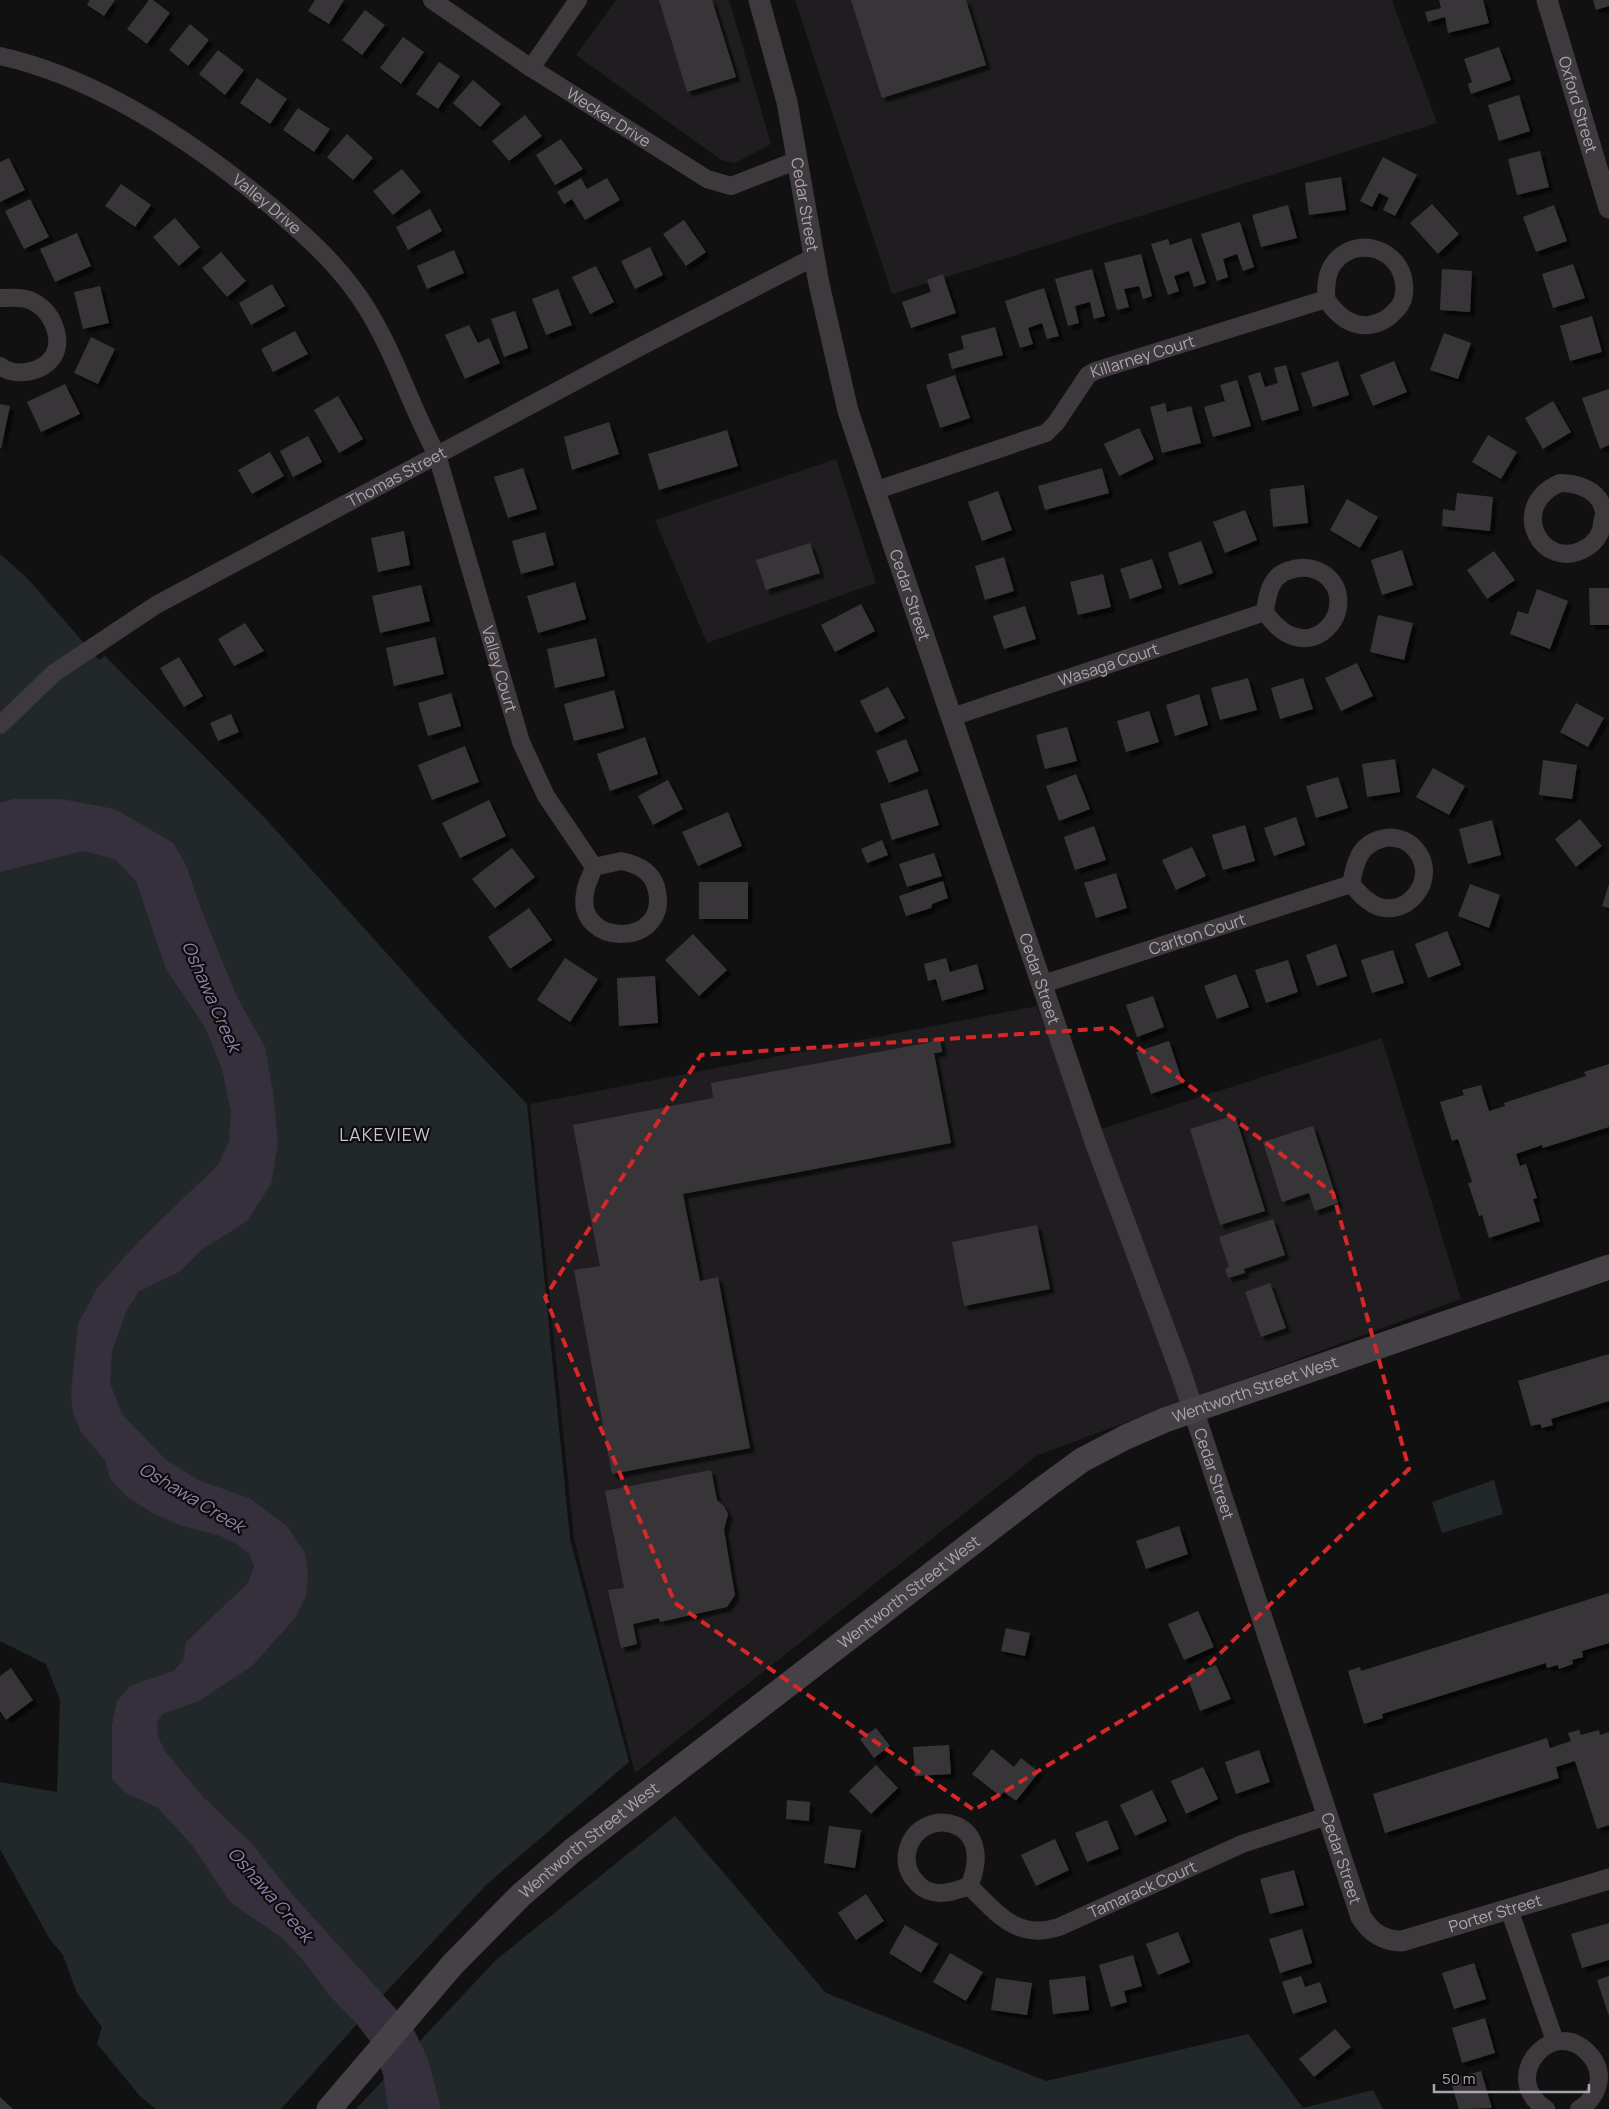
<svg xmlns="http://www.w3.org/2000/svg" width="1609" height="2109" font-family="Manrope,sans-serif">
	<style>
		.built { fill: #1f1d1f }
		.green { fill: #222829 }
		.water { fill: #36303d }
		.building { fill: #393639; filter: url(#shadow) }
		.lines { fill: none; stroke-linecap: round; stroke-linejoin: round }
		.minor { stroke: #3d393d; stroke-width: 18 }
		.tertiary { stroke: #3d393d; stroke-width: 21 }
		.secondary { stroke: #454146; stroke-width: 25 }
		.marked { fill: none; stroke: #d62828; stroke-width: 4; stroke-dasharray: 10 6; stroke-linejoin: round }
		.labels { text-anchor: middle; dominant-baseline: central; stroke-width: 4.5; stroke-linejoin: round; paint-order: stroke }
		.street-label { font-size: 16px; fill: #ada4b1; stroke: #0d0c0d }
		.water-label { font-size: 18px; font-style: italic; fill: #927ea8; stroke: #0d0c0d }
		.neighbourhood-label { font-size: 18px; letter-spacing: 1px; fill: #cbc4ce; stroke: #0d0c0d }
	</style>
	<defs>
		<filter id="shadow"><feDropShadow dx="4.5" dy="4.5" stdDeviation="1" flood-color="#0009"/></filter>
	</defs>
	<rect width="100%" height="100%" fill="#121112"/>
	<g class="built">
		<polygon points="616,0 729,0 771,144 735,163 721,160 576,55"/>
		<polygon points="795,0 1392,0 1437,123 892,294"/>
		<polygon points="836,459 876,583 707,643 655,520"/>
		<polygon points="1037,1006 1086,1134 1382,1038 1461,1299 1038,1455 635,1773 574,1539 530,1104"/>
	</g>
	<g class="green">
		<polygon points="0,554 27,578 99,660 105,656 264,817 454,1028 527,1104 570,1539 629,1762 487,1884 382,1996 377,1989 352,2017 357,2024 281,2109 156,2109 140,2096 97,2044 102,2027 77,1993 63,1955 49,1938 0,1849 0,1782 57,1792 60,1700 46,1664 0,1641"/>
		<polygon points="1494,1480 1503,1514 1442,1533 1432,1502"/>
		<polygon points="675,1816 826,1993 1046,2081 1248,2034 1303,2108 1373,2090 1383,2109 356,2109 496,1960"/>
	</g>
	<polygon class="water" points="14,799 61,799 115,809 173,843 186,865 201,909 237,997 265,1047 273,1092 278,1143 271,1184 247,1221 203,1249 179,1272 139,1291 126,1312 112,1351 110,1383 122,1414 165,1459 198,1480 249,1498 287,1526 305,1553 308,1573 306,1596 295,1618 252,1666 199,1701 162,1714 157,1722 158,1737 165,1751 203,1797 252,1844 292,1894 413,2028 428,2059 441,2109 388,2109 383,2074 372,2044 357,2024 329,1995 303,1960 282,1938 230,1902 192,1845 158,1808 126,1793 112,1779 112,1726 117,1701 130,1686 173,1671 183,1661 186,1642 248,1583 254,1566 249,1554 237,1544 218,1535 182,1526 154,1514 126,1496 110,1479 105,1460 81,1432 73,1414 71,1393 78,1324 97,1288 140,1240 218,1165 229,1141 231,1111 222,1069 205,1027 166,969 136,881 115,859 83,851 0,872 0,803"/>
	<g class="building">
		<polygon points="90,0 115,0 104,16 87,5"/>
		<polygon points="149,0 153,0 170,13 147,44 127,29"/>
		<polygon points="315,0 344,0 329,24 308,11"/>
		<polygon points="659,0 712,0 736,77 687,92"/>
		<polygon points="851,0 966,0 986,65 882,98"/>
		<polygon points="1439,0 1483,0 1489,23 1448,33 1445,17 1428,22 1425,12 1441,8"/>
		<polygon points="1593,0 1609,0 1609,6 1596,10"/>
		<polygon points="365,10 385,25 362,55 342,40"/>
		<polygon points="190,24 209,40 188,66 169,50"/>
		<polygon points="403,37 424,52 401,84 380,68"/>
		<polygon points="1499,47 1511,80 1471,94 1468,84 1472,82 1464,59"/>
		<polygon points="218,50 244,70 225,95 199,74"/>
		<polygon points="439,62 460,76 438,109 416,94"/>
		<polygon points="257,78 287,99 270,124 240,103"/>
		<polygon points="473,80 501,104 480,127 453,103"/>
		<polygon points="1519,95 1530,131 1499,141 1488,105"/>
		<polygon points="298,108 330,129 314,152 283,130"/>
		<polygon points="525,115 542,136 509,161 492,141"/>
		<polygon points="347,134 373,158 353,180 327,157"/>
		<polygon points="561,139 583,169 555,185 536,155"/>
		<polygon points="1540,151 1549,187 1517,195 1508,159"/>
		<polygon points="1383,157 1417,175 1395,216 1383,210 1389,198 1379,193 1372,207 1360,201"/>
		<polygon points="9,158 25,190 0,202 0,162"/>
		<polygon points="402,169 421,192 393,215 373,191"/>
		<polygon points="1341,177 1346,210 1309,215 1305,183"/>
		<polygon points="581,178 587,189 607,178 620,200 585,220 572,199 564,204 557,192"/>
		<polygon points="121,184 151,205 135,227 105,206"/>
		<polygon points="30,199 49,237 24,249 5,211"/>
		<polygon points="1432,204 1459,234 1438,254 1410,223"/>
		<polygon points="1288,205 1297,238 1261,247 1252,215"/>
		<polygon points="1554,205 1567,241 1536,252 1523,217"/>
		<polygon points="430,209 442,231 408,250 396,227"/>
		<polygon points="175,218 200,247 179,266 153,237"/>
		<polygon points="684,220 706,252 686,266 663,234"/>
		<polygon points="1240,222 1254,267 1243,271 1237,254 1223,259 1228,277 1217,281 1201,234"/>
		<polygon points="77,233 91,266 55,282 40,249"/>
		<polygon points="1191,238 1206,283 1194,287 1189,271 1174,276 1179,291 1168,295 1151,244 1168,239 1170,245"/>
		<polygon points="650,247 663,275 635,289 621,261"/>
		<polygon points="454,250 464,273 427,289 417,266"/>
		<polygon points="221,252 246,281 227,297 202,268"/>
		<polygon points="1141,254 1152,296 1143,299 1139,286 1124,289 1129,307 1117,310 1104,263"/>
		<polygon points="1573,264 1585,298 1553,308 1542,274"/>
		<polygon points="596,266 614,302 590,314 572,277"/>
		<polygon points="1092,269 1105,316 1094,319 1090,302 1075,306 1079,323 1068,326 1055,279"/>
		<polygon points="1442,269 1472,271 1470,312 1440,310"/>
		<polygon points="943,274 956,313 911,328 902,302 931,292 927,280"/>
		<polygon points="272,284 285,306 251,325 239,303"/>
		<polygon points="100,286 109,323 83,329 74,292"/>
		<polygon points="1044,288 1059,336 1047,339 1042,323 1028,328 1033,344 1020,348 1005,301"/>
		<polygon points="558,289 572,325 546,335 532,299"/>
		<polygon points="515,311 528,348 504,357 491,319"/>
		<polygon points="1592,316 1602,352 1570,361 1560,326"/>
		<polygon points="469,325 478,343 489,338 500,363 465,379 445,335"/>
		<polygon points="995,327 1003,355 952,369 948,354 964,349 961,336"/>
		<polygon points="295,331 308,354 273,372 261,349"/>
		<polygon points="1444,333 1471,343 1458,379 1430,370"/>
		<polygon points="91,337 115,349 98,384 74,373"/>
		<polygon points="1338,361 1349,395 1313,407 1301,373"/>
		<polygon points="1394,361 1407,392 1373,406 1360,375"/>
		<polygon points="1286,365 1299,410 1262,421 1248,376 1260,372 1265,387 1278,383 1274,368"/>
		<polygon points="955,375 970,418 940,428 926,385"/>
		<polygon points="1237,380 1251,426 1213,437 1204,407 1225,401 1220,385"/>
		<polygon points="65,384 80,414 41,432 27,402"/>
		<polygon points="1609,389 1609,445 1600,449 1582,398"/>
		<polygon points="338,396 363,439 339,453 314,410"/>
		<polygon points="1553,401 1571,432 1543,449 1525,418"/>
		<polygon points="1165,403 1167,412 1191,406 1201,443 1162,453 1150,407"/>
		<polygon points="0,404 10,406 1,448 0,448"/>
		<polygon points="609,422 619,454 572,470 564,437"/>
		<polygon points="1139,428 1154,459 1119,476 1104,444"/>
		<polygon points="727,430 738,466 659,490 648,454"/>
		<polygon points="1488,435 1517,452 1501,479 1472,462"/>
		<polygon points="308,436 322,462 293,477 280,451"/>
		<polygon points="270,452 284,476 252,494 238,470"/>
		<polygon points="523,468 537,509 508,518 494,477"/>
		<polygon points="1102,468 1109,493 1045,510 1038,486"/>
		<polygon points="1304,485 1308,523 1273,527 1270,489"/>
		<polygon points="998,491 1012,530 982,541 968,502"/>
		<polygon points="1457,493 1493,497 1490,531 1442,526 1443,509 1455,511"/>
		<polygon points="1347,499 1378,517 1360,548 1330,530"/>
		<polygon points="1245,510 1257,540 1225,553 1213,522"/>
		<polygon points="404,531 410,565 378,572 371,538"/>
		<polygon points="545,532 554,565 521,574 512,541"/>
		<polygon points="1201,541 1213,573 1179,585 1168,553"/>
		<polygon points="810,543 820,573 766,590 756,560"/>
		<polygon points="1402,550 1413,585 1382,595 1371,560"/>
		<polygon points="1494,551 1515,580 1487,599 1467,570"/>
		<polygon points="1004,557 1014,591 985,600 975,566"/>
		<polygon points="1152,559 1162,588 1130,599 1120,569"/>
		<polygon points="1103,574 1111,607 1078,615 1070,582"/>
		<polygon points="575,582 586,619 538,633 527,596"/>
		<polygon points="421,585 430,621 380,633 372,596"/>
		<polygon points="1589,588 1609,588 1609,625 1590,625"/>
		<polygon points="1537,589 1568,601 1550,649 1510,634 1518,611 1528,614"/>
		<polygon points="861,604 875,631 835,652 821,625"/>
		<polygon points="1025,606 1036,639 1004,649 993,616"/>
		<polygon points="1378,615 1413,623 1404,660 1370,652"/>
		<polygon points="245,623 264,651 234,666 218,639"/>
		<polygon points="435,637 444,674 394,686 386,648"/>
		<polygon points="596,638 605,676 555,688 547,649"/>
		<polygon points="179,657 203,696 184,707 160,668"/>
		<polygon points="1357,663 1373,696 1341,711 1325,678"/>
		<polygon points="1248,678 1257,710 1220,720 1211,688"/>
		<polygon points="1303,678 1313,709 1280,719 1271,688"/>
		<polygon points="888,687 905,718 876,733 860,701"/>
		<polygon points="614,690 624,728 574,741 564,704"/>
		<polygon points="451,693 461,726 428,736 418,703"/>
		<polygon points="1199,694 1208,725 1175,736 1166,705"/>
		<polygon points="1576,703 1604,718 1588,747 1560,732"/>
		<polygon points="1149,711 1159,742 1126,752 1117,721"/>
		<polygon points="231,714 239,732 218,741 210,723"/>
		<polygon points="1067,727 1077,761 1045,769 1036,735"/>
		<polygon points="645,737 658,774 610,791 597,754"/>
		<polygon points="906,739 919,771 889,783 876,751"/>
		<polygon points="465,746 479,782 432,800 418,765"/>
		<polygon points="1395,759 1400,792 1367,797 1362,764"/>
		<polygon points="1543,760 1577,765 1572,799 1539,795"/>
		<polygon points="1433,768 1465,786 1449,815 1416,797"/>
		<polygon points="1076,774 1090,809 1059,821 1046,786"/>
		<polygon points="1338,777 1348,808 1316,818 1306,786"/>
		<polygon points="668,780 683,809 653,825 638,796"/>
		<polygon points="927,789 939,825 892,840 880,804"/>
		<polygon points="489,800 506,836 460,858 442,823"/>
		<polygon points="728,812 742,846 698,866 682,832"/>
		<polygon points="1296,817 1305,845 1274,856 1264,828"/>
		<polygon points="1580,819 1602,846 1576,867 1555,839"/>
		<polygon points="1492,820 1501,855 1468,864 1459,829"/>
		<polygon points="1245,825 1255,861 1223,870 1212,835"/>
		<polygon points="1094,826 1106,860 1075,870 1064,837"/>
		<polygon points="882,840 888,855 867,863 861,849"/>
		<polygon points="1192,847 1206,876 1176,890 1162,860"/>
		<polygon points="512,848 535,877 495,908 472,879"/>
		<polygon points="934,853 942,876 907,887 899,864"/>
		<polygon points="1116,873 1127,908 1096,918 1084,883"/>
		<polygon points="943,881 948,898 932,904 931,908 906,916 899,896"/>
		<rect x="699" y="882" width="49" height="37"/>
		<polygon points="1470,884 1500,895 1489,928 1458,916"/>
		<polygon points="1609,884 1609,908 1602,906"/>
		<polygon points="529,908 552,940 510,969 488,937"/>
		<polygon points="1447,931 1461,965 1428,978 1415,944"/>
		<polygon points="693,934 727,970 699,996 665,960"/>
		<polygon points="1336,944 1347,976 1317,986 1306,955"/>
		<polygon points="1393,950 1404,983 1372,993 1361,960"/>
		<polygon points="565,958 598,979 570,1022 537,1000"/>
		<polygon points="946,958 950,972 977,964 984,989 942,1001 936,979 928,981 924,964"/>
		<polygon points="1288,960 1298,992 1266,1003 1255,970"/>
		<polygon points="1236,974 1249,1007 1217,1019 1204,986"/>
		<polygon points="655,976 658,1023 619,1026 617,978"/>
		<polygon points="1153,996 1164,1027 1137,1037 1126,1005"/>
		<polygon points="940,1037 942,1052 934,1053 951,1143 683,1194 700,1281 718,1277 750,1448 612,1474 574,1270 600,1266 573,1125 713,1098 711,1083 932,1042 931,1039"/>
		<polygon points="1169,1041 1183,1083 1151,1094 1136,1052"/>
		<polygon points="1609,1064 1609,1127 1543,1148 1542,1145 1516,1154 1520,1166 1526,1164 1537,1198 1533,1199 1540,1221 1489,1238 1482,1215 1479,1216 1468,1183 1472,1182 1458,1139 1452,1141 1440,1102 1464,1095 1462,1090 1481,1085 1489,1111 1505,1106 1504,1103 1586,1076 1584,1072"/>
		<polygon points="1235,1115 1265,1211 1220,1225 1190,1129"/>
		<polygon points="1313,1126 1338,1203 1315,1211 1309,1193 1282,1202 1263,1142"/>
		<polygon points="1273,1219 1285,1255 1244,1269 1245,1273 1228,1278 1225,1269 1229,1267 1219,1237"/>
		<polygon points="1037,1225 1050,1289 964,1306 952,1242"/>
		<polygon points="1270,1283 1286,1328 1261,1337 1245,1292"/>
		<polygon points="1609,1354 1609,1401 1551,1419 1553,1425 1542,1428 1540,1424 1531,1426 1518,1381"/>
		<polygon points="711,1470 717,1500 724,1506 728,1514 724,1530 735,1595 727,1607 660,1622 659,1618 633,1624 637,1644 621,1648 608,1590 624,1588 605,1491"/>
		<polygon points="1179,1526 1188,1554 1146,1569 1136,1541"/>
		<polygon points="1609,1593 1609,1643 1582,1651 1583,1657 1572,1660 1573,1664 1559,1669 1558,1665 1547,1668 1546,1663 1382,1714 1383,1718 1364,1724 1348,1671 1360,1667 1361,1671"/>
		<polygon points="1198,1611 1214,1647 1184,1660 1168,1624"/>
		<polygon points="1006,1628 1030,1633 1025,1656 1001,1651"/>
		<polygon points="1216,1665 1231,1699 1200,1711 1187,1676"/>
		<polygon points="11,1668 33,1700 6,1720 0,1711 0,1676"/>
		<polygon points="876,1728 890,1746 874,1758 860,1739"/>
		<polygon points="1579,1730 1581,1735 1599,1730 1600,1735 1609,1732 1609,1825 1597,1829 1575,1761 1556,1767 1559,1778 1385,1833 1373,1794 1547,1738 1550,1748 1571,1741 1568,1733"/>
		<polygon points="949,1745 951,1774 915,1776 913,1747"/>
		<polygon points="992,1749 1014,1767 1021,1758 1039,1772 1016,1801 1004,1792 1000,1796 972,1774"/>
		<polygon points="1259,1750 1270,1782 1236,1794 1225,1762"/>
		<polygon points="876,1765 898,1788 871,1814 849,1791"/>
		<polygon points="1203,1767 1218,1799 1186,1814 1171,1781"/>
		<polygon points="1152,1790 1167,1821 1135,1836 1120,1805"/>
		<polygon points="787,1800 810,1802 809,1821 786,1819"/>
		<polygon points="1107,1820 1119,1849 1087,1862 1075,1833"/>
		<polygon points="829,1826 861,1830 855,1868 824,1863"/>
		<polygon points="1055,1839 1069,1870 1036,1886 1021,1855"/>
		<polygon points="1294,1870 1304,1905 1270,1914 1260,1879"/>
		<polygon points="866,1894 884,1921 856,1940 838,1913"/>
		<polygon points="1609,1923 1609,1960 1582,1968 1571,1934"/>
		<polygon points="905,1925 938,1944 921,1973 889,1953"/>
		<polygon points="1302,1929 1312,1963 1280,1973 1269,1939"/>
		<polygon points="1178,1932 1190,1962 1158,1975 1146,1944"/>
		<polygon points="950,1953 983,1972 966,2001 933,1982"/>
		<polygon points="1133,1955 1142,1986 1124,1991 1127,2002 1111,2007 1099,1965"/>
		<polygon points="1474,1963 1486,1999 1454,2009 1442,1973"/>
		<polygon points="1085,1976 1089,2010 1053,2014 1049,1980"/>
		<polygon points="1301,1976 1305,1987 1320,1982 1327,2002 1293,2014 1282,1982"/>
		<polygon points="1609,1976 1609,2016 1597,1980"/>
		<polygon points="996,1978 1032,1983 1027,2015 991,2010"/>
		<polygon points="1485,2018 1495,2053 1462,2063 1452,2028"/>
		<polygon points="1335,2029 1351,2047 1314,2077 1299,2059"/>
		<polygon points="1481,2071 1492,2108 1459,2109 1450,2079"/>
		<polygon points="0,2097 13,2109 0,2109"/>
	</g>
	<g class="lines">
		<g class="minor">
			<path id="s1" d="M432,0L531,68L707,179L731,186L798,160"/>
			<path id="s2" d="M0,56C99,78 195,143 272,207C301,232 329,256 352,287C391,338 407,400 437,455L521,742L546,796L594,867"/>
			<polyline points="531,68 578,0"/>
			<path d="M0,298C12,298 27,296 37,304C52,313 63,338 54,355C45,372 15,378 0,366"/>
			<path d="M1560,483C1576,483 1598,489 1603,508C1605,512 1603,519 1602,523C1602,533 1595,543 1586,548C1542,574 1506,506 1560,483Z"/>
			<path id="s3" d="M874,491L1046,433L1056,423L1088,375L1095,371L1326,299C1336,314 1350,327 1369,325C1382,323 1389,318 1398,308C1404,301 1405,293 1404,284C1401,249 1356,234 1334,263C1326,273 1326,287 1326,299"/>
			<path id="s4" d="M952,717L1265,612C1267,596 1270,577 1287,571C1300,566 1313,567 1324,574C1365,604 1310,677 1265,612"/>
			<path id="s5" d="M0,725L54,673L156,605L634,350L814,257"/>
			<path d="M621,861C636,864 651,870 656,887C673,948 575,949 585,893C586,884 591,876 594,867Z"/>
			<path id="s6" d="M1043,984L1351,884C1356,889 1361,896 1367,900C1403,929 1447,875 1410,844C1402,838 1390,836 1381,839C1359,845 1355,863 1351,884"/>
			<path id="s7" d="M969,1886C953,1892 933,1899 918,1884C909,1875 904,1863 908,1849C920,1804 999,1817 969,1886C997,1913 1017,1941 1059,1927L1242,1844L1327,1816"/>
			<polyline points="1509,1909 1555,2041"/>
			<path d="M1546,2109C1499,2079 1550,2018 1585,2050C1593,2057 1599,2067 1599,2078C1598,2091 1590,2103 1579,2109"/>
		</g>
		<g class="tertiary">
			<path id="s8" d="M759,0L787,102L819,284L848,411L1094,1139L1181,1373L1361,1917C1371,1933 1383,1941 1402,1941L1609,1879"/>
			<path id="s9" d="M1547,0L1609,208"/>
		</g>
		<path class="secondary" id="s10" d="M329,2109L453,1964L521,1895L572,1851L1041,1490L1082,1460L1126,1437L1165,1420L1609,1267"/>
	</g>
	<path class="marked" d="M1112,1028L1333,1193L1409,1469L1200,1673L974,1810L675,1603L545,1297L701,1055Z"/>
	<g class="labels">
		<g class="street-label">
			<text stroke="none"><textPath href="#s9" startOffset="109">Oxford Street</textPath></text>
			<text stroke="none"><textPath href="#s1" startOffset="212">Wecker Drive</textPath></text>
			<text stroke="none"><textPath href="#s2" startOffset="308">Valley Drive</textPath></text>
			<text stroke="none"><textPath href="#s8" startOffset="210">Cedar Street</textPath></text>
			<text stroke="none"><textPath href="#s3" startOffset="311">Killarney Court</textPath></text>
			<text stroke="none"><textPath href="#s5" startOffset="470">Thomas Street</textPath></text>
			<text stroke="none"><textPath href="#s8" startOffset="615">Cedar Street</textPath></text>
			<text stroke="none"><textPath href="#s4" startOffset="165">Wasaga Court</textPath></text>
			<text stroke="none"><textPath href="#s2" startOffset="839">Valley Court</textPath></text>
			<text stroke="none"><textPath href="#s6" startOffset="162">Carlton Court</textPath></text>
			<text stroke="none"><textPath href="#s8" startOffset="1020">Cedar Street</textPath></text>
			<text stroke="none"><textPath href="#s10" startOffset="1185">Wentworth Street West</textPath></text>
			<text stroke="none"><textPath href="#s8" startOffset="1545">Cedar Street</textPath></text>
			<text stroke="none"><textPath href="#s10" startOffset="780">Wentworth Street West</textPath></text>
			<text stroke="none"><textPath href="#s10" startOffset="375">Wentworth Street West</textPath></text>
			<text stroke="none"><textPath href="#s8" startOffset="1950">Cedar Street</textPath></text>
			<text stroke="none"><textPath href="#s7" startOffset="420">Tamarack Court</textPath></text>
			<text stroke="none"><textPath href="#s8" startOffset="2159">Porter Street</textPath></text>
		</g>
		<g class="water-label">
			<text transform="translate(212 996) rotate(66)">Oshawa Creek</text>
			<text transform="translate(192 1497) rotate(31)">Oshawa Creek</text>
			<text transform="translate(271 1894) rotate(49)">Oshawa Creek</text>
		</g>
		<g class="neighbourhood-label">
			<text x="385" y="1134">LAKEVIEW</text>
		</g>
	</g>
	<path d="M1434 2084v8h155v-8" fill="none" stroke="#ada4b1" stroke-width="2.5"/>
	<text x="1442" y="2084" font-size="15" fill="#ada4b1" stroke="#0d0c0d" stroke-width="4" paint-order="stroke">50 m</text>
</svg>
